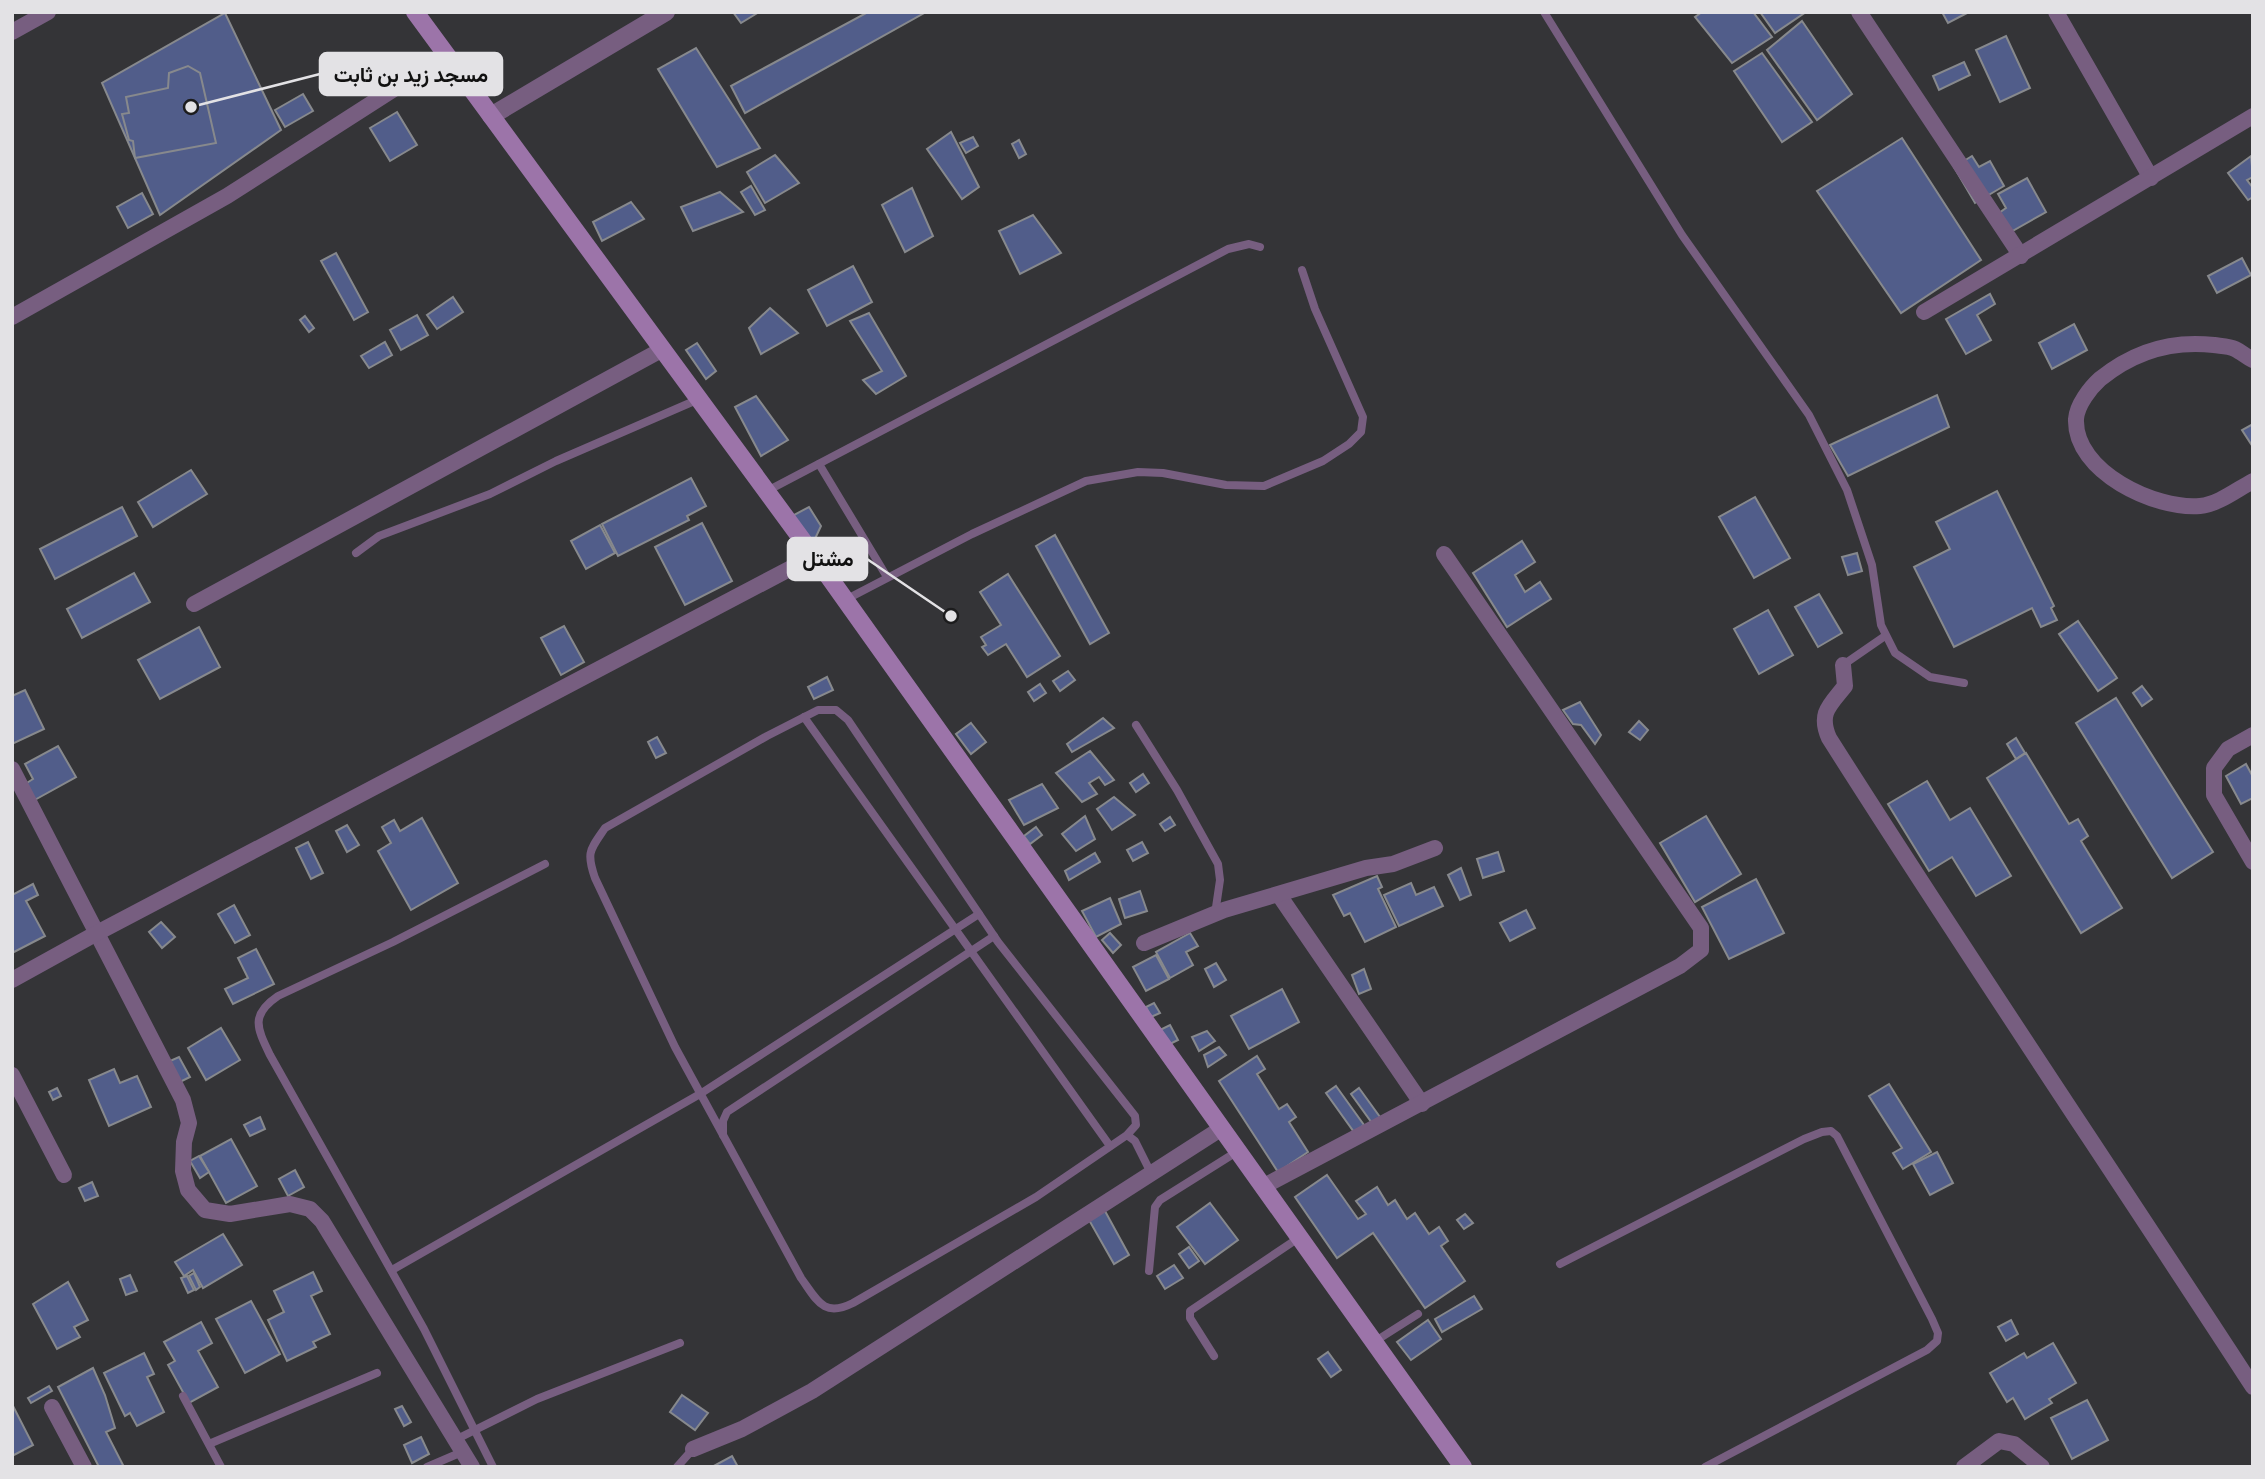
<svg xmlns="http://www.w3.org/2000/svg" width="2265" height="1479" font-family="'Fira Sans Condensed',Vazirmatn,sans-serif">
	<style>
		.building { fill: #515d8a; stroke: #87898d; stroke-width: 2 }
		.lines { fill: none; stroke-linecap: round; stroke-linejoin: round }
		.service { stroke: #775e80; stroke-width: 8 }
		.minor { stroke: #775e80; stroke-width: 16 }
		.tertiary { stroke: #775e80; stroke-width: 18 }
		.secondary { stroke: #9c74a9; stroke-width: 18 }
		.leader { fill: none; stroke: #e3e2e5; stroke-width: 2.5 }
		.callout-dot { fill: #e3e2e5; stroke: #1c1c1d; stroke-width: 2.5 }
		.callout { fill: #e3e2e5; stroke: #e3e2e5; stroke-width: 2.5 }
		.callout-label { font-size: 21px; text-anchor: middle; font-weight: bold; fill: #111 }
	</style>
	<rect width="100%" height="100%" fill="#343437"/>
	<g class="building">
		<polygon points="733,12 759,12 741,23"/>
		<polygon points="868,12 926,12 745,113 731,86"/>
		<polygon points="1702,12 1753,12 1772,37 1732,63 1695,17"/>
		<polygon points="1760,12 1806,12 1775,33"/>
		<polygon points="1942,12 1969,12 1948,23"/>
		<polygon points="225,13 281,130 160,215 102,83"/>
		<polygon points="1802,21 1852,94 1817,120 1767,50"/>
		<polygon points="2006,36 2030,88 2000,102 1976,50"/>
		<polygon points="696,48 760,148 717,167 658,69"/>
		<polygon points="1762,53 1812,122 1782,142 1734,71"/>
		<polygon points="1964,62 1970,75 1939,90 1933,76"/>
		<polygon points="188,66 200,73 216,143 135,158 133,141 129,140 122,114 129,113 126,97 168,88 169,73"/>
		<polygon points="303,94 313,111 285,127 275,110"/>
		<polygon points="397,112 417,145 390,161 370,128"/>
		<polygon points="951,132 979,187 962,199 927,149"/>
		<polygon points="973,137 978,146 966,153 960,143"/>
		<polygon points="1902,138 1981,260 1901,313 1817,191"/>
		<polygon points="1019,140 1026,154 1019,158 1012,144"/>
		<polygon points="775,155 799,183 765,203 747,172"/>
		<polygon points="1972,156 1979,167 1990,161 2004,186 1975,203 1954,167"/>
		<polygon points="2251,156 2253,177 2247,180 2253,188 2253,197 2248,200 2228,173"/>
		<polygon points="2027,178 2046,212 2002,237 1999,213 2006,208 1998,194"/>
		<polygon points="751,186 765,210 755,215 741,192"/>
		<polygon points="912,188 933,236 905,252 882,205"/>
		<polygon points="720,192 743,212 693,231 681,207"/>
		<polygon points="142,193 153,214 128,228 117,207"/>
		<polygon points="631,202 644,219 602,241 593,222"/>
		<polygon points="1033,215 1061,253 1020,274 999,231"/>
		<polygon points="336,253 368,312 354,320 321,261"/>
		<polygon points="2242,258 2251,275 2217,293 2208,276"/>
		<polygon points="853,266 872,302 827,326 808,290"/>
		<polygon points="1990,294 1995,304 1977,315 1991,340 1966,354 1946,319"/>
		<polygon points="453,297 463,312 437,329 427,315"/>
		<polygon points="770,308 798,333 761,354 749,328"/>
		<polygon points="869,313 906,376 876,394 863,380 882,371 850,321"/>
		<polygon points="417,315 428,335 401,350 390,330"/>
		<polygon points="305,316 314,328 309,332 300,320"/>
		<polygon points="2074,324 2087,350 2052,369 2039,343"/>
		<polygon points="385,342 392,355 369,368 361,356"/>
		<polygon points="697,343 716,371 706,379 686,350"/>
		<polygon points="1937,395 1949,427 1848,476 1830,445"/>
		<polygon points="756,396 788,440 761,456 735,407"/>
		<polygon points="2253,424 2253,447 2242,430"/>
		<polygon points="191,470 207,494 153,527 138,502"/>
		<polygon points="691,478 706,506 687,516 689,520 618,556 602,524"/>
		<polygon points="1997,491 2054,606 2051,608 2057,620 2041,627 2032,608 1954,647 1914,567 1950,549 1936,522"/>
		<polygon points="1755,497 1790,558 1754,578 1719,517"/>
		<polygon points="122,507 137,536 55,579 40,549"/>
		<polygon points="809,507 821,526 813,543 792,516"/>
		<polygon points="702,523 732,581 685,605 655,547"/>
		<polygon points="600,525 615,553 586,569 571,541"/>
		<polygon points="1055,535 1109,633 1090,644 1036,546"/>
		<polygon points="1522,541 1535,562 1515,575 1525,592 1540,582 1551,599 1507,627 1473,573"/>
		<polygon points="1857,553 1862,571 1848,575 1842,557"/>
		<polygon points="134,573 150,602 82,638 67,609"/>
		<polygon points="1008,574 1060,656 1027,677 1006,644 988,655 982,647 986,645 981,637 1001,625 980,592"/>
		<polygon points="1819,594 1842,633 1818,647 1795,607"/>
		<polygon points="1768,610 1793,655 1759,674 1734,629"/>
		<polygon points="2078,621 2117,678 2098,691 2059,634"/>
		<polygon points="564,626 584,662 561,675 541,638"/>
		<polygon points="199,627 220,667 160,699 138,660"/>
		<polygon points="1068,671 1075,680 1060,691 1053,681"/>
		<polygon points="827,677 833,690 814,699 808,687"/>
		<polygon points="1040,684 1046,693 1034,701 1028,692"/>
		<polygon points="2142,686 2152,699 2142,706 2133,693"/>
		<polygon points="25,690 44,729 12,744 12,696"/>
		<polygon points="2116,698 2213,852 2172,878 2076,723"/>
		<polygon points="1580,702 1601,735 1595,744 1581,725 1573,724 1563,710"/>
		<polygon points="1103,718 1114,728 1072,752 1067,744"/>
		<polygon points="1639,721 1648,730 1640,740 1629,732"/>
		<polygon points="971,723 986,742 971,754 956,734"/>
		<polygon points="657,737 666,753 656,758 648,742"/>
		<polygon points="2016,738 2025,753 2016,759 2007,744"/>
		<polygon points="58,746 76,777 31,802 22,786 33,779 25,764"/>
		<polygon points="1090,751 1114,780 1105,785 1099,777 1089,783 1097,794 1082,802 1056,773"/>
		<polygon points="2026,753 2069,824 2078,819 2088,836 2081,841 2122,908 2081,933 1987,778"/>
		<polygon points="2246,764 2253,777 2253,798 2241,804 2226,776"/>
		<polygon points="1143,774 1149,783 1136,792 1130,783"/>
		<polygon points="1927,781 1950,820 1970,808 2011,876 1976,896 1952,857 1929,871 1888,804"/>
		<polygon points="1042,784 1058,808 1024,825 1009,800"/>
		<polygon points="1114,797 1135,815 1112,830 1097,809"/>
		<polygon points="1085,816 1095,839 1076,851 1062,834"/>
		<polygon points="1706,816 1741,874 1695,902 1660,843"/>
		<polygon points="1170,817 1175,825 1165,831 1160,824"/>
		<polygon points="422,818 458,883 411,910 378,851 391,843 382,827 394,820 400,831"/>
		<polygon points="347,825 359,845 347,852 336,831"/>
		<polygon points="1036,827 1042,835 1030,844 1024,836"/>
		<polygon points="308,842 323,873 311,879 296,848"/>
		<polygon points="1142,842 1148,853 1133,861 1127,850"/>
		<polygon points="1498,852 1504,871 1483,878 1477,859"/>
		<polygon points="1095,853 1100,862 1069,880 1065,871"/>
		<polygon points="1461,868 1471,895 1460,900 1448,875"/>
		<polygon points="1377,876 1382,887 1378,889 1396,927 1365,942 1350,913 1344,916 1333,895"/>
		<polygon points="1756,879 1784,933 1729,959 1702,907"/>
		<polygon points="1411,883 1416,895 1434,887 1443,906 1399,926 1384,895"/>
		<polygon points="33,884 38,895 26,901 45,936 12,953 12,895"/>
		<polygon points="1140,891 1147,911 1125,918 1119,899"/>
		<polygon points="1110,898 1121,924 1096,937 1082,911"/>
		<polygon points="234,905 250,935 235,943 218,914"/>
		<polygon points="1526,910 1535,928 1510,941 1500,923"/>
		<polygon points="161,922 175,937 162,948 149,932"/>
		<polygon points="1110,933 1121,945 1113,953 1102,940"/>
		<polygon points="1190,933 1198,946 1186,952 1193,965 1170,978 1156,952"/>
		<polygon points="256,949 274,984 233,1004 225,989 248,978 238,958"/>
		<polygon points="1156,955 1169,979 1146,991 1133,967"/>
		<polygon points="1216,963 1226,980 1214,987 1205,969"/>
		<polygon points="1364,969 1371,989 1359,994 1352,975"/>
		<polygon points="1282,989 1299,1022 1249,1049 1231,1016"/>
		<polygon points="1154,1003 1160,1013 1151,1017 1146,1007"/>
		<polygon points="1170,1025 1178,1040 1168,1045 1160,1030"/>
		<polygon points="221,1028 240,1060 206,1080 188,1048"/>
		<polygon points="1207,1031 1215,1041 1199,1051 1192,1037"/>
		<polygon points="1219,1047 1226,1055 1208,1067 1204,1055"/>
		<polygon points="1257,1056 1265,1069 1257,1074 1279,1109 1287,1104 1296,1117 1289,1122 1308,1152 1278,1172 1219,1081"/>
		<polygon points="179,1057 190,1077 180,1082 170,1061"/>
		<polygon points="114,1069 120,1083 137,1076 151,1107 109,1126 89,1080"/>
		<polygon points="1889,1084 1931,1152 1903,1169 1893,1153 1902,1148 1869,1096"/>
		<polygon points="1336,1086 1364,1125 1354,1132 1326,1093"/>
		<polygon points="57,1088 61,1096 53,1100 49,1092"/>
		<polygon points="1359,1088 1380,1117 1372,1123 1351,1094"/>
		<polygon points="260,1117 265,1129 250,1136 244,1125"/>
		<polygon points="231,1139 257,1186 226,1203 200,1156"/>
		<polygon points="1937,1152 1953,1183 1930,1195 1913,1164"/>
		<polygon points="199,1156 209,1172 200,1178 190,1161"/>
		<polygon points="295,1170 304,1187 288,1196 279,1179"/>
		<polygon points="1327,1175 1358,1219 1366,1214 1356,1201 1377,1187 1388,1205 1395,1200 1407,1219 1415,1213 1429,1234 1439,1227 1448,1241 1441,1246 1465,1281 1425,1308 1373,1233 1337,1258 1295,1197"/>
		<polygon points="92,1182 98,1196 85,1201 79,1188"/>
		<polygon points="1210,1203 1238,1240 1205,1264 1177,1227"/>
		<polygon points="1105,1211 1129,1255 1114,1264 1089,1220"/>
		<polygon points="1465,1214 1473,1223 1464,1229 1457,1220"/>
		<polygon points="223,1234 242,1265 203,1288 193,1270 184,1276 175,1262"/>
		<polygon points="1189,1247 1199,1261 1189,1268 1179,1254"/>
		<polygon points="1174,1265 1183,1278 1165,1289 1157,1276"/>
		<polygon points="313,1272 322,1291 311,1296 330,1334 313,1342 316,1347 287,1361 268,1320 284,1312 274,1291"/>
		<polygon points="194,1273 200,1287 196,1290 189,1276"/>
		<polygon points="130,1275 137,1291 126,1295 120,1279"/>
		<polygon points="187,1276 194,1290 188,1293 181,1278"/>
		<polygon points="68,1282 88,1320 74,1327 80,1337 57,1349 33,1304"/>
		<polygon points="1474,1296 1482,1309 1442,1332 1435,1319"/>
		<polygon points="251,1301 280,1354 245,1373 216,1319"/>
		<polygon points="1428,1320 1441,1339 1411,1360 1397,1342"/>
		<polygon points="2011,1320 2018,1334 2006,1341 1998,1327"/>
		<polygon points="201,1322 212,1343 198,1351 218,1387 189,1403 168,1365 175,1361 164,1342"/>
		<polygon points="2053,1343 2076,1383 2049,1399 2052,1403 2025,1419 2013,1398 2007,1402 1990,1373 2024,1353 2027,1358"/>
		<polygon points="1328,1352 1341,1370 1331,1377 1318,1359"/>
		<polygon points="144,1353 154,1374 147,1377 164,1412 137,1426 130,1413 125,1416 104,1373"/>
		<polygon points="93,1368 105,1395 115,1428 106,1432 124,1467 99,1467 58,1387"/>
		<polygon points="49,1386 52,1391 31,1403 28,1398"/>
		<polygon points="682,1395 708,1413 695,1430 670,1412"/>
		<polygon points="2087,1400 2108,1440 2072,1459 2051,1418"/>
		<polygon points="13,1406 33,1445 12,1456 12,1406"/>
		<polygon points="402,1406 411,1422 404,1426 395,1409"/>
		<polygon points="421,1437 429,1454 412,1463 404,1445"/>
		<polygon points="732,1456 738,1467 712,1467"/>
	</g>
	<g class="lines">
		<g class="service">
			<polyline points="1544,12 1682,235 1809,415 1847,490 1872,565 1881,625 1895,653 1930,677 1964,683"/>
			<polyline points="819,464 887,577"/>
			<polyline points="767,491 1228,249 1249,244 1260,247"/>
			<polyline points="356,553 379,536 490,494 556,461 699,399"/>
			<polyline points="845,600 972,534 1086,481 1138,472 1163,473 1226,485 1264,486 1323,461 1349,444 1361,432 1363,417 1315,309 1302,270"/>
			<polyline points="1843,665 1885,636"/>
			<polyline points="804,717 1110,1146"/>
			<polyline points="1136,725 1177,790 1218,864 1220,880 1215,914"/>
			<polyline points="723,1135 723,1121 727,1112 994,936"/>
			<path d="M1127,1135L1136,1125L1135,1116L998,942L848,720L836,710H818L767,736L605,828C590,850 586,852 595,878L675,1047L801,1278C817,1300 823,1318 853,1303L1036,1197L1127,1135L1135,1141L1151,1173"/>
			<polyline points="1560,1264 1804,1139 1822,1132 1831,1131 1837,1136 1932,1319 1938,1333 1937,1341 1927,1350 1705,1467"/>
			<polyline points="392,1270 700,1094 979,914"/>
			<polyline points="1149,1271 1155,1207 1160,1200 1238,1151"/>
			<polyline points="1374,1342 1418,1314"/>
			<polyline points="1214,1356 1190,1318 1190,1311 1300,1237"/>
			<polyline points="183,1396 221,1467"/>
			<polyline points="455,1440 537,1399 680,1343"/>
			<polyline points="209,1444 377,1373"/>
			<polyline points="427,1467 462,1452"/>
			<path d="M493,1467L424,1329L270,1055C257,1028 250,1015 278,996L393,942L545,864"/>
			<polyline points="677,1467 693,1449"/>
		</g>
		<g class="minor">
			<polyline points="1859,12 2021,256"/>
			<polyline points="2056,12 2151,178"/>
			<polyline points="12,32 48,12"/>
			<polyline points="1924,312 2253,116"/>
			<polyline points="12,317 227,196 447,55"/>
			<path d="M2253,360C2247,357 2241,352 2235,349C2229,346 2220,346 2214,345C2171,340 2133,352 2100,379C2090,388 2077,405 2076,419C2074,472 2156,510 2200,506C2219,504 2236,490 2253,481"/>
			<polyline points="194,604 663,349"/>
			<path d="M1843,665L1845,686C1830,705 1818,713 1829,738C1967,956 2112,1170 2253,1387"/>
			<polyline points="2253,735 2228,749 2214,768 2214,795 2253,862"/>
			<polyline points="12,769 183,1100 189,1123 184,1142 183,1171 188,1190 205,1210 230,1214 290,1204 310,1209 322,1221 472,1467"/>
			<polyline points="1279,895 1422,1104"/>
			<polyline points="1144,943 1224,910 1366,868 1393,864 1435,848"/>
			<polyline points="12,980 97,933 814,556"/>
			<polyline points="12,1075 64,1175"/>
			<polyline points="1264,1186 1680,966 1701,950 1701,928 1444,554"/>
			<polyline points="52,1407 84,1467"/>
			<polyline points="693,1449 742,1429 812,1391 1222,1128"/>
			<polyline points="1964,1467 1999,1441 2014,1444 2042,1467"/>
		</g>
		<polyline class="tertiary" points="491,116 666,12"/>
		<polyline class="secondary" points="415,12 814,556 1463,1467"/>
	</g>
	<path class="leader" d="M191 107L320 74M951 616L867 559"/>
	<g class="callout-dot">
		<circle cx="191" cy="107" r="7"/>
		<circle cx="951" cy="616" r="7"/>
	</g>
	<g class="callout">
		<rect x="320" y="53" width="182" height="42" rx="7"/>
		<rect x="788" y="538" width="79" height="42" rx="7"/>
	</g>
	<g class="callout-label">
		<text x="411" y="82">مسجد زيد بن ثابت</text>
		<text x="828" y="566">مشتل</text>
	</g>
	<rect width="2265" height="1479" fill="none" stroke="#e3e2e5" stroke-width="28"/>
</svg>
